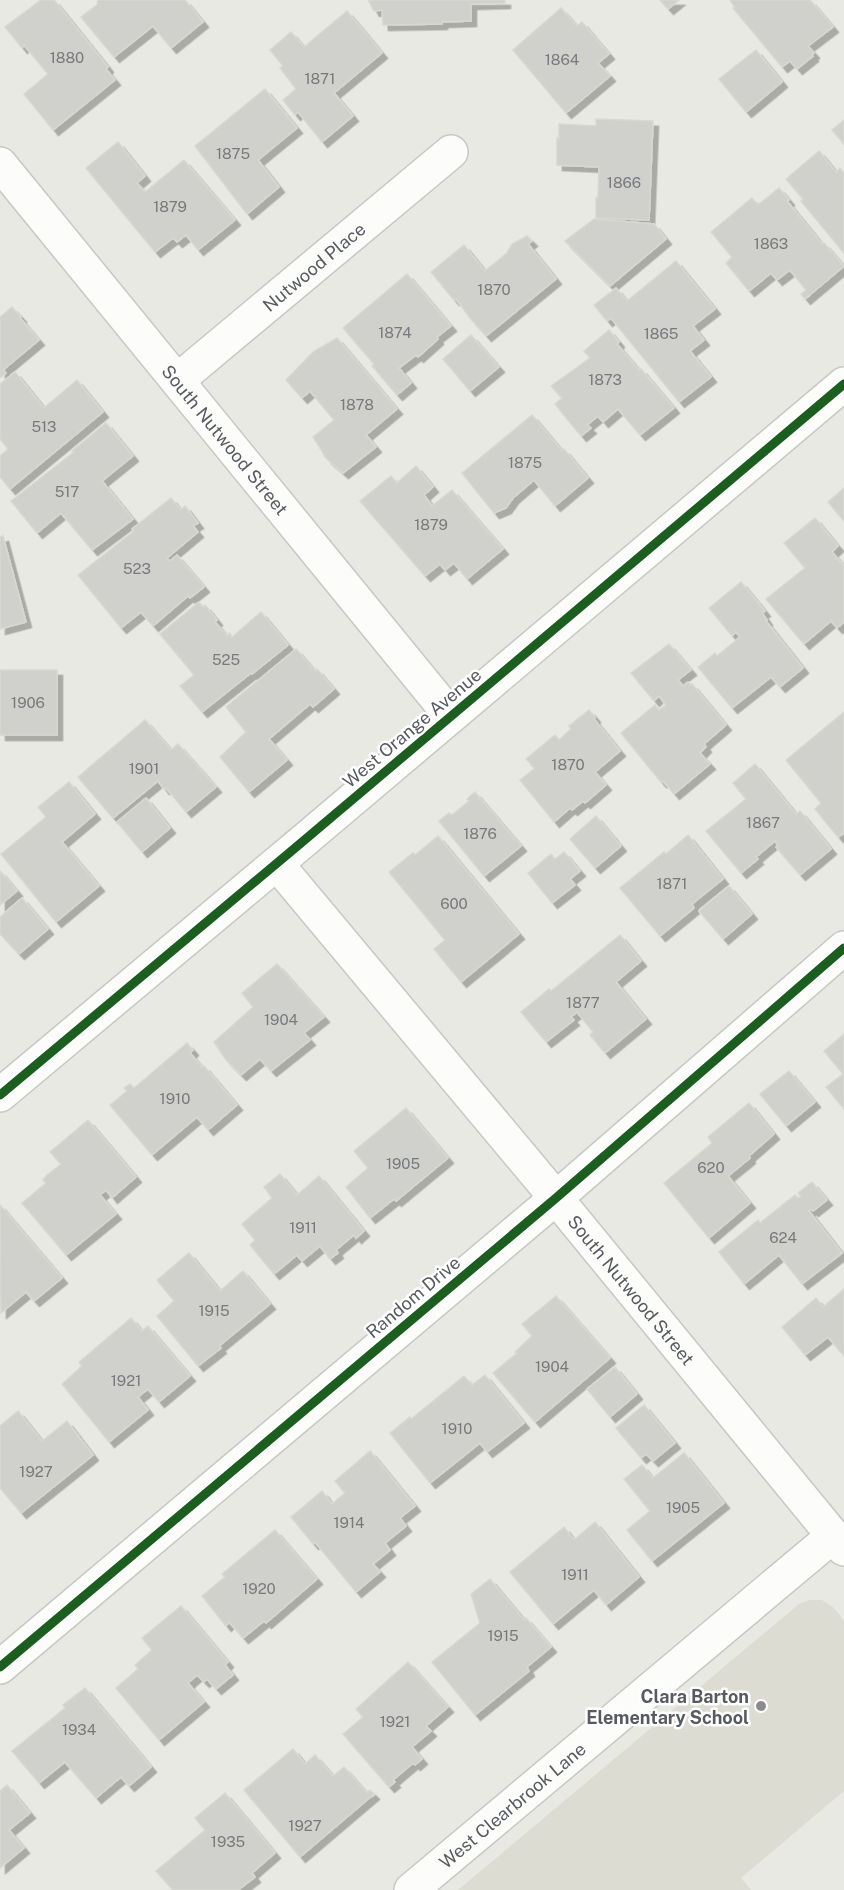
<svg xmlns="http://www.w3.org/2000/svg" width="844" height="1890" font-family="'Public Sans',sans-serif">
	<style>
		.education { fill: #dcdcd2 }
		.building { fill: #d0d0cd; stroke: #d8d7d2; stroke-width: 1.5; filter: url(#shadow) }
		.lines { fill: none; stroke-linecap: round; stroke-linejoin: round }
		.minor-casing { stroke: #c7c7c6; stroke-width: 36 }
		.tertiary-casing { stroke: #c7c7c6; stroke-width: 36 }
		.minor { stroke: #fcfcfb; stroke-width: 33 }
		.tertiary { stroke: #fcfcfb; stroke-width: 33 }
		.cycleway-casing { stroke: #fff; stroke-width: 13 }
		.cycleway { stroke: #1b5e20; stroke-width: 9 }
		.poi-dot { fill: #8b8c8e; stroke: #fff; stroke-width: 2 }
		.labels { text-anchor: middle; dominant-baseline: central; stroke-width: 5; stroke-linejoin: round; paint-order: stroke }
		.number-label { font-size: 15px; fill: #77797d }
		.street-label { font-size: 18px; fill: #585a61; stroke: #fff }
		.poi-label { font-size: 18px; font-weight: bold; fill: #585a61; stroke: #fff; text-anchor: end }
	</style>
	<defs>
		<filter id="shadow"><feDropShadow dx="5.5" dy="5.5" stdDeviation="0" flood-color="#0004"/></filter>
	</defs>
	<rect width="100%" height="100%" fill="#e9e9e3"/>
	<polygon class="education" points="809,1600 822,1600 834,1608 844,1621 844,1791 741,1878 751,1890 458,1890 799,1604"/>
	<g class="building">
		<polygon points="41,0 54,0 108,67 106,69 115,80 53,130 24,94 48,74 24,45 22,48 5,27"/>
		<polygon points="99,0 185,0 203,22 171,48 153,26 114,57 81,17 98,4 97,2"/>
		<polygon points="368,0 505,0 505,3 471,4 471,21 442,22 442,24 383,25 382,10 374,11"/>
		<polygon points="660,0 679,0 668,9"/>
		<polygon points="730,0 810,0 833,27 808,46 814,53 812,54 813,56 797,69 790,61 782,67 733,8 735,7"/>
		<polygon points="561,8 577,26 582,22 609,54 598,63 610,76 566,113 513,50"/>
		<polygon points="347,11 382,53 334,93 353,116 322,142 298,112 295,115 283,100 296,89 280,68 283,66 270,50 291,32 304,47"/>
		<polygon points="756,50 782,82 746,112 719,79"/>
		<polygon points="265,89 297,128 258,160 279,187 247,214 195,146"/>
		<polygon points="596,119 653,121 649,220 596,218 596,198 598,198 599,167 557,165 557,138 559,138 559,124 596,126"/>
		<polygon points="844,120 844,144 832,130"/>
		<polygon points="118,142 145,176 137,183 145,192 184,160 235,220 198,250 186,235 177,242 173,238 155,252 86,168"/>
		<polygon points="819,151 836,172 840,168 844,173 844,253 801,201 803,199 786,179"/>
		<polygon points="779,188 789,200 787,201 822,244 824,243 844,266 805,299 801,294 806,290 790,270 777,280 771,273 749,291 726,263 732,257 711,232 752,198 758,205"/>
		<polygon points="594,219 654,224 666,239 610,286 565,241"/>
		<polygon points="527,236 532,241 528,244 556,279 486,336 470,318 456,299 454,300 431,272 464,245 485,271 507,253 512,244"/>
		<polygon points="676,261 715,309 693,326 704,340 690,351 711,377 679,402 611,318 607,321 594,305 616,288 627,301"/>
		<polygon points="407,274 451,326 437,337 438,339 418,357 416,355 399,368 411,383 397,395 372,366 374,364 343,328"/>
		<polygon points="12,307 21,317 20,318 39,340 3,370 6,373 0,378 0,317"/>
		<polygon points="609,330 619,342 617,344 639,370 641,369 674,408 640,435 618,409 603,422 598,416 587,425 591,428 581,436 555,404 562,398 551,386 590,358 584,351"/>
		<polygon points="471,335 499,367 470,391 443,359"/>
		<polygon points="337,338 397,409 366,435 376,447 343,473 326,458 313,437 334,420 310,391 302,398 286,380 313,352"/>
		<polygon points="15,372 44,408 77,380 103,412 10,489 0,477 0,456 8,449 0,439 0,384"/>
		<polygon points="532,415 562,451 564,449 588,478 555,506 534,480 513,498 506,508 494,513 462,473"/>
		<polygon points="106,423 133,456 102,481 133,519 92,550 61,513 37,533 11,501 74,452 72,451"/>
		<polygon points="416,466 433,487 424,495 432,506 452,490 503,549 467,579 454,563 445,570 440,564 425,576 360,501 391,476 397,483"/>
		<polygon points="844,488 844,521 828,502"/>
		<polygon points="171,498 181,510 185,506 198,523 193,526 198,532 167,558 170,561 177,555 204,587 190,598 188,596 153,626 141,612 121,628 78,575 134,531 132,529"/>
		<polygon points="815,518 838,546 832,552 844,566 844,622 837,628 831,621 804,644 766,599 805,568 784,543"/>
		<polygon points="3,536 26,622 0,629 0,537"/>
		<polygon points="741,582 765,611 762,613 767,620 766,621 803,668 780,687 771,677 732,708 698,667 715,653 717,656 740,637 736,632 732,636 709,608"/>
		<polygon points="199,602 203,607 205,605 217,620 215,622 227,636 230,633 232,637 261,612 288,645 252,674 251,673 202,712 180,686 194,675 160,634"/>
		<polygon points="669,644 691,670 678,680 683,686 688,682 691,685 692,684 726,725 704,744 706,747 700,753 710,764 674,794 663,781 661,782 621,733 655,705 659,710 666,705 659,696 654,701 631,673"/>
		<polygon points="296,649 315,671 317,669 334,689 313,707 310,704 269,739 287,760 249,792 220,757 246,732 226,707"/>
		<rect x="0" y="670" width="57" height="65"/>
		<polygon points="589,710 595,717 594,719 620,751 595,772 606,785 585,803 583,801 572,810 570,808 554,822 520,780 535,768 526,759 555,735 559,740 571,729 569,726"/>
		<polygon points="844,712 844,833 838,837 815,809 821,803 786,760"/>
		<polygon points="145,720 171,750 178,744 216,787 186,812 166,788 164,789 158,781 113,818 78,777"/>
		<polygon points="755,764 796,814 800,811 831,849 800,875 776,847 778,845 775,841 756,857 758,859 741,873 706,831 746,799 733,783"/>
		<polygon points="69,782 95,814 62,842 99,886 56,922 1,854 46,817 38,807"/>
		<polygon points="475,792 521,846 484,876 439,821 449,813 452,815 469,801 467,799"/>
		<polygon points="146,798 170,828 142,852 117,822"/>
		<polygon points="596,816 621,846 595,868 570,839"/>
		<polygon points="688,835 723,879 692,904 694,908 660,936 620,888 664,852 666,854"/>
		<polygon points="438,836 519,934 461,982 434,949 445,940 389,872 413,853 415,855"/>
		<polygon points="564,852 580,871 570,879 575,885 552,903 528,873 551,854 555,859"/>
		<polygon points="0,871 17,891 0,905"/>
		<polygon points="729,886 752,914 723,939 699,911"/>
		<polygon points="22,898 48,929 19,954 0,934 0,917"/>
		<polygon points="620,935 641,961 616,982 646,1019 605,1053 590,1035 593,1032 577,1012 571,1017 574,1020 546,1042 521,1012 549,989 551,991"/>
		<polygon points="277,964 324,1017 304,1033 310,1040 271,1071 260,1059 241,1075 226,1060 214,1042 253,1007 242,993"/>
		<polygon points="844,1034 844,1109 826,1087 843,1074 824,1051"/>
		<polygon points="187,1043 193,1050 190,1053 202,1067 204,1066 237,1105 208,1130 197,1117 152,1155 110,1105 127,1091 124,1088 130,1084 134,1088"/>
		<polygon points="789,1071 815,1102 786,1126 760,1094"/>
		<polygon points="749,1103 774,1134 749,1156 750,1158 728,1176 750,1203 709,1238 664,1183 712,1143 708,1137"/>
		<polygon points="406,1108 448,1158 396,1201 394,1199 370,1218 346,1187 368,1168 354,1151"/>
		<polygon points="88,1120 136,1177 112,1198 106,1190 100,1195 116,1214 66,1255 22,1203 46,1183 43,1180 46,1176 61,1164 50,1152"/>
		<polygon points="280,1174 297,1195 319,1176 364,1231 356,1238 354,1235 336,1250 338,1253 330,1259 320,1246 302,1261 297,1255 274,1274 250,1245 255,1240 242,1224 272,1198 264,1187"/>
		<polygon points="812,1182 827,1200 813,1211 811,1209 809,1211 842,1253 802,1284 779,1255 744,1284 719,1252 758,1220 760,1223 795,1195 798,1198 801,1197 798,1193"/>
		<polygon points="0,1205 62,1278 34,1301 26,1292 1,1313"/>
		<polygon points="189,1253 220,1291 243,1271 270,1304 219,1346 221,1348 198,1366 157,1316 174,1301 157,1280"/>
		<polygon points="844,1289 844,1356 828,1337 805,1355 782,1327 816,1298 823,1307"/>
		<polygon points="556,1296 610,1358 535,1422 493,1373 517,1353 515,1352 532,1336 522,1324"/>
		<polygon points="131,1318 142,1331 148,1326 190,1376 159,1402 148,1389 138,1397 148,1410 109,1442 62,1384 82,1366 79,1362"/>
		<polygon points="615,1367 637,1394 610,1417 587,1389"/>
		<polygon points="485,1375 524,1423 487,1452 480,1443 430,1483 390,1433 410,1417 411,1419 464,1376 472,1385"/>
		<polygon points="644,1405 675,1443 653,1461 646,1454 641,1458 616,1428"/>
		<polygon points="18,1411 42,1441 67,1421 93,1455 21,1513 0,1488 0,1426"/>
		<polygon points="370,1451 415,1506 400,1518 406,1526 385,1543 390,1550 373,1564 380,1572 356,1592 315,1542 313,1544 291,1517 322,1491 332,1504 345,1493 335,1481"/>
		<polygon points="684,1453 724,1503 652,1561 627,1530 650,1511 624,1479 642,1465 653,1478"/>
		<polygon points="595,1522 639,1577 606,1605 594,1590 553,1624 510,1572 564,1527 574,1540"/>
		<polygon points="275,1530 317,1579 266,1623 264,1621 243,1638 229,1622 226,1626 202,1596 225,1577 222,1574"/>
		<polygon points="490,1579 524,1620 526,1618 551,1647 527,1667 529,1671 475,1715 432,1662 480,1623 471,1594"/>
		<polygon points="181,1606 228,1662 225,1665 233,1675 216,1689 207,1679 204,1682 197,1675 188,1683 204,1702 159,1740 116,1688 138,1669 135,1665 152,1650 142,1638"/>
		<polygon points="408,1662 448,1707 426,1726 431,1731 412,1747 422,1759 415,1765 413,1763 393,1780 395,1782 389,1787 343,1734 363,1717 356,1709"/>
		<polygon points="85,1688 151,1767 129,1786 121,1777 96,1798 65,1762 39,1783 12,1751 65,1708 63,1705"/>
		<polygon points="293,1749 305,1764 315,1755 333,1776 344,1767 367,1793 370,1790 374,1794 300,1857 244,1790"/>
		<polygon points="7,1785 30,1813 9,1830 24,1848 0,1868 0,1791"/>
		<polygon points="225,1793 275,1853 252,1873 255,1877 238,1890 173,1890 156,1871 205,1830 195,1818"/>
	</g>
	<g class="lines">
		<defs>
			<g id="minor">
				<path id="s1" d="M0,164L451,716"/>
				<path id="s2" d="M178,380L451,152"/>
				<polyline points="0,1667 556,1198 844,948"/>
				<path id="s3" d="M411,1890L833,1536"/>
			</g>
			<g id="tertiary">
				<path id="s4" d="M277,864L556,1198L844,1549"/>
				<path d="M0,1095C283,860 563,621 844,384"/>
			</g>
		</defs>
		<use href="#minor" class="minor-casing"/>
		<use href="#tertiary" class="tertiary-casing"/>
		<use href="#minor" class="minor"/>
		<use href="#tertiary" class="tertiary"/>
		<defs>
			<g id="cycleway">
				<path d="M0,1095C283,860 563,621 844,384"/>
				<polyline points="0,1667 556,1198 844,948"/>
			</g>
		</defs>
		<use href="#cycleway" class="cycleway-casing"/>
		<use href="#cycleway" class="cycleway"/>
	</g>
	<circle class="poi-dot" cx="761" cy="1706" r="6"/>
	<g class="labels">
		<g class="number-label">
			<text x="67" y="57">1880</text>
			<text x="562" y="59">1864</text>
			<text x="320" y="78">1871</text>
			<text x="233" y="153">1875</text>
			<text x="624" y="182">1866</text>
			<text x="170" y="206">1879</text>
			<text x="771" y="243">1863</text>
			<text x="494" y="289">1870</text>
			<text x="395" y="332">1874</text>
			<text x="661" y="333">1865</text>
			<text x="605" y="379">1873</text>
			<text x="357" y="404">1878</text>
			<text x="44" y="426">513</text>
			<text x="525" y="462">1875</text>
			<text x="67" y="491">517</text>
			<text x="431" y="524">1879</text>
			<text x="137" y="568">523</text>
			<text x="226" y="659">525</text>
			<text x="28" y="702">1906</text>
			<text x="568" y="764">1870</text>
			<text x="144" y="768">1901</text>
			<text x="763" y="822">1867</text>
			<text x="480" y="833">1876</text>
			<text x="672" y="883">1871</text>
			<text x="454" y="903">600</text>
			<text x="583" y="1002">1877</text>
			<text x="281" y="1019">1904</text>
			<text x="175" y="1098">1910</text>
			<text x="403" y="1163">1905</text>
			<text x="711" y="1167">620</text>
			<text x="303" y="1227">1911</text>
			<text x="783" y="1237">624</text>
			<text x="214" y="1310">1915</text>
			<text x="552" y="1366">1904</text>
			<text x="126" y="1380">1921</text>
			<text x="457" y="1428">1910</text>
			<text x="36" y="1471">1927</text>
			<text x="683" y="1507">1905</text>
			<text x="349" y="1522">1914</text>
			<text x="575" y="1574">1911</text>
			<text x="259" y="1588">1920</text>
			<text x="503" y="1635">1915</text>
			<text x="395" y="1721">1921</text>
			<text x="79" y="1729">1934</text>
			<text x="305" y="1825">1927</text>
			<text x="228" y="1841">1935</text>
		</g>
		<g class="street-label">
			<text stroke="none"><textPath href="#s2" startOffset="177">Nutwood Place</textPath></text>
			<text stroke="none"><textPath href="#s1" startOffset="356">South Nutwood Street</textPath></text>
			<text transform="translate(412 728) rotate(-40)">West Orange Avenue</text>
			<text stroke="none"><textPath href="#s4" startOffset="554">South Nutwood Street</textPath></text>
			<text transform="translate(413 1297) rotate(-40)">Random Drive</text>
			<text stroke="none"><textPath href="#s3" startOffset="132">West Clearbrook Lane</textPath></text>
		</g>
		<g class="poi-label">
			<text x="749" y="1696">Clara Barton<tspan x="749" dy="21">Elementary School</tspan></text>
		</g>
	</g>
</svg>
